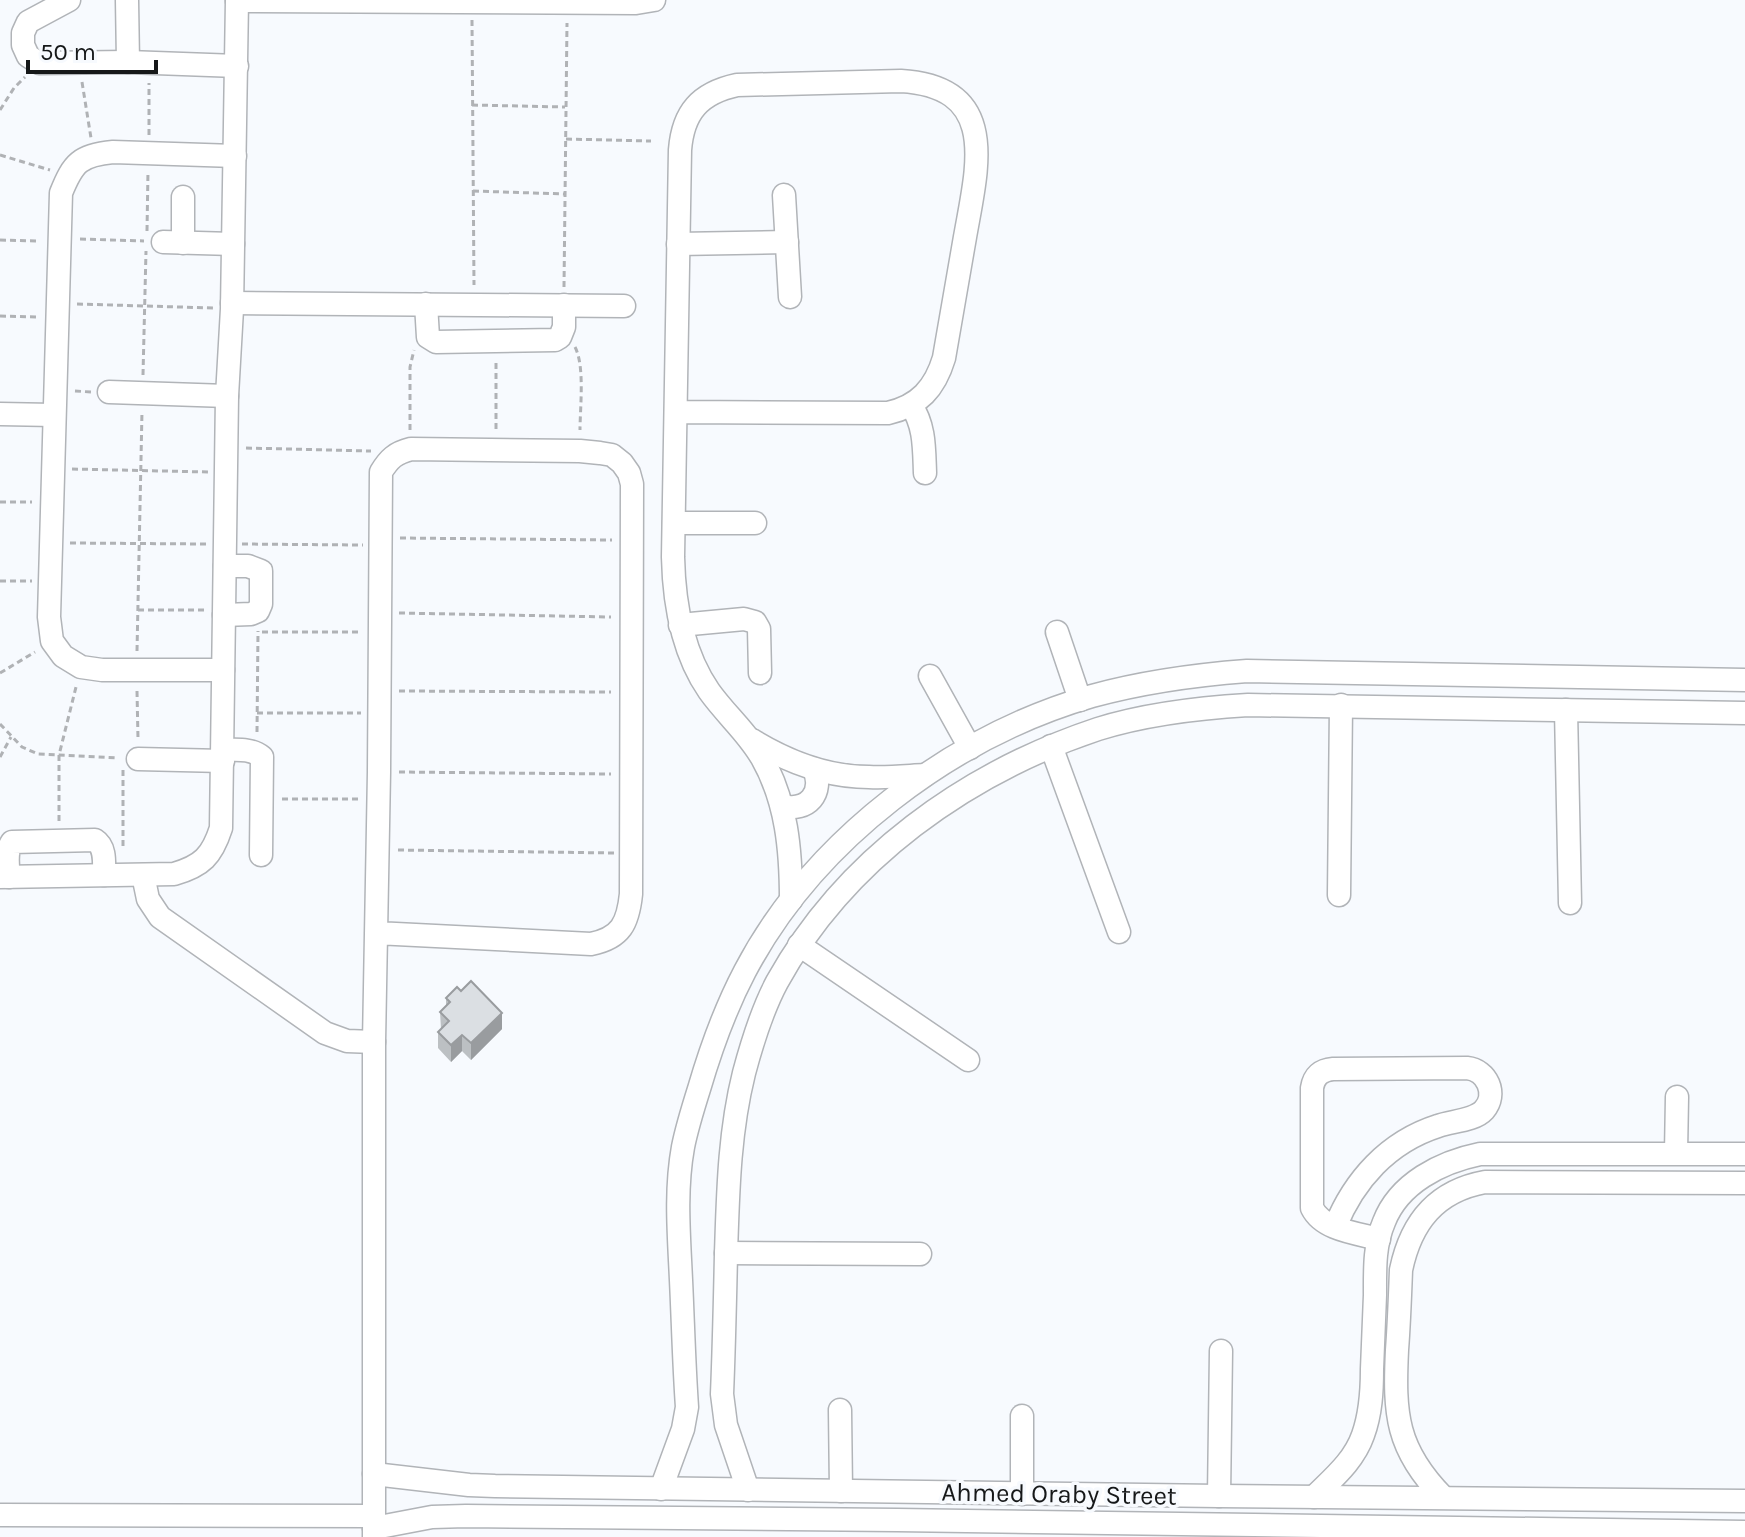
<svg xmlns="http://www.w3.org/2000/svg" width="1745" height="1537" font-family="Karla,sans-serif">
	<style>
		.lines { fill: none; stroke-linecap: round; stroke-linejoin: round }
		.minor-casing { stroke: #b1b4b8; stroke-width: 25 }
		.path { stroke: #b0b2b5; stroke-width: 3; stroke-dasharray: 6 4; stroke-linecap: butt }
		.minor { stroke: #fff; stroke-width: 22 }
		.wall { fill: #bcc0c3 }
		.shaded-wall { fill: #999c9f }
		.building { fill: #dbdfe3; stroke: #999c9f; stroke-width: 2 }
		.labels { text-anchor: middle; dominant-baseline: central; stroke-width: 7; stroke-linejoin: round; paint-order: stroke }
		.street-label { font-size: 26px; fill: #161819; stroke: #f7fafe }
	</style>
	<rect width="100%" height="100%" fill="#f7fafe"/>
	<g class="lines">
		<defs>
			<g id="minor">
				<polyline points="69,0 28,22 23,33 23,45 28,56 39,63 128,62 237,66"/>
				<polyline points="127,0 128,62"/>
				<polyline points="237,1 636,3 654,0"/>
				<polyline points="784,195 790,297"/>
				<polyline points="183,197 183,243"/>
				<polyline points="163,242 233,244"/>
				<polyline points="678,244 787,242"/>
				<polyline points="232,303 624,306"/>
				<polyline points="426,304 428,337 436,342 555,340 560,337 564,327 564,305"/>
				<polyline points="109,392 227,396"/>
				<path d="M911,405C925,426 924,448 925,473"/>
				<path d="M676,412L888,413C919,406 935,388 944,358C951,317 958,277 965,237C977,168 1001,87 901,81L737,85C700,93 683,112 680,150L673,557C674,604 682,652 709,691C726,715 748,733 762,758C787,802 791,851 791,900"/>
				<polyline points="0,414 54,415"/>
				<polyline points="674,523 755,523"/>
				<polyline points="224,615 251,614 258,611 261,604 261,571 248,566 225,566"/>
				<polyline points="680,625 744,619 755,622 759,629 760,673"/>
				<polyline points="1057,632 1080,700"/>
				<path d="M223,670H102L81,667L63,656L52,641L49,617L61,193C73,163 80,155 113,152L235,156"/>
				<polyline points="930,676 970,748"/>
				<polyline points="1566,710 1570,903"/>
				<path d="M752,740C788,762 827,777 869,777C887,778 906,776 925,775"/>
				<polyline points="1051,746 1119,932"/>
				<path d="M223,750C237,750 251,748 262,757L261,855"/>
				<polyline points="138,759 223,761"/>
				<path d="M782,806C808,812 824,793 814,769"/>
				<polyline points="143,875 148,899 160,917 325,1033 347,1041 374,1042"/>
				<path d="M0,877L174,874C202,866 212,856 221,828L227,396L232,309L237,0"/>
				<path d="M9,877C8,866 5,852 12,842L95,840C106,847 104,863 104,875"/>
				<polyline points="1339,895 1341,705"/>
				<polyline points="799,945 968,1060"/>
				<polyline points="1676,1153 1677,1097"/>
				<path d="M1335,1227C1354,1180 1388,1142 1438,1126C1451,1121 1474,1121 1484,1110C1498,1094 1487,1070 1467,1068L1333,1069C1321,1070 1314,1076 1312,1088V1208C1323,1230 1356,1233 1379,1239"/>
				<polyline points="726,1253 920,1254"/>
				<polyline points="840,1410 841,1491"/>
				<polyline points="1022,1416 1022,1494"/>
				<polyline points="374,1474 469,1485 495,1486 1219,1496 1745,1501"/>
				<path d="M661,1489L683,1429L687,1407C684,1365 683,1322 681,1280C679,1236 675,1191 683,1147C687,1127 693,1108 699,1089C711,1048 725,1009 745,971C814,840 951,737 1092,696C1143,682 1194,675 1247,671L1745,680"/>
				<path d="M748,1490L726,1425L722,1394C724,1347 725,1301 726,1254C728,1193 729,1133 744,1073C752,1043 762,1010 777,982C845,859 966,773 1098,729C1146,714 1197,708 1248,705L1745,713"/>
				<polyline points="1219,1496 1221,1351"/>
				<path d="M1314,1497C1333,1478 1354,1461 1363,1435C1371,1413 1372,1391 1372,1369C1373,1344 1374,1319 1375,1295C1375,1271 1374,1245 1384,1222C1399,1183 1441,1162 1480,1154H1745"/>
				<path d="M1443,1497C1396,1449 1394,1414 1397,1350C1399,1324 1400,1297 1401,1270C1411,1222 1436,1191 1485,1182L1745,1183"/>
				<polyline points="0,1515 374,1516"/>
				<polyline points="374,1528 432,1517 466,1516 897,1520 1745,1532"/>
				<path d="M374,1537V1042L379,772L381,472C389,459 395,453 411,449L580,451L600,453L612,455L622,463L629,473L632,484L631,894C628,923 621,938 591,944L376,933"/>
			</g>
		</defs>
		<use href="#minor" class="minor-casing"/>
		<g class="path">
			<polyline points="472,20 474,285"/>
			<polyline points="82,82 91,138"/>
			<polyline points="472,105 565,107"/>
			<polyline points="0,110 14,88 25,77"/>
			<polyline points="149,135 149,83"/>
			<polyline points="566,139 651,141"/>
			<polyline points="0,155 50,170"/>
			<polyline points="473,191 565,194"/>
			<polyline points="147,231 148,171"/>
			<polyline points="80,239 144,241"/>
			<polyline points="0,240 40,241"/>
			<polyline points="564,287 567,23"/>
			<polyline points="77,304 214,308"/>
			<polyline points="0,316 40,317"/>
			<path d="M575,347C585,366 580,408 580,430"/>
			<polyline points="143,375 146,251"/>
			<polyline points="75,391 91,392"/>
			<polyline points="496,429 496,361"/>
			<polyline points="410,430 410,367 414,350"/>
			<polyline points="246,448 371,451"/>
			<polyline points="72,469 209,472"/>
			<polyline points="0,502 32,502"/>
			<polyline points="400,538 612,540"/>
			<polyline points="70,543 207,544"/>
			<polyline points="242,544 363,545"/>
			<polyline points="0,581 32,581"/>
			<polyline points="138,610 206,610"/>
			<polyline points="399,613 611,617"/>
			<polyline points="262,632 362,632"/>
			<polyline points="137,651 142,411"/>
			<polyline points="0,673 35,652"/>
			<polyline points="137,691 138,739"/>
			<polyline points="399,691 611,692"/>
			<polyline points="257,713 361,713"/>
			<polyline points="0,724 22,747 38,754 118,758"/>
			<polyline points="257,732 258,631"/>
			<polyline points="0,757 11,737"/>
			<polyline points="399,772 611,774"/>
			<polyline points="282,799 358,799"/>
			<polyline points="59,821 59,755 76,687"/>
			<polyline points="123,846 123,770"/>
			<polyline points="398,850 614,853"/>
		</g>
		<use href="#minor" class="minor"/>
	</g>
	<polygon class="wall" points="446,998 502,1029 471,1060 462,1051 451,1062 438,1048 438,1032 441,1029 440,1012 446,1006"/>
	<g class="shaded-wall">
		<polygon points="502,1013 502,1029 471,1060 471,1043"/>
		<polygon points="462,1035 462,1051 451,1062 451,1045"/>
	</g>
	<polygon class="building" points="471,981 502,1013 471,1043 462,1035 451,1045 438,1032 449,1021 440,1012 450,1002 446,998 457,987 461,991"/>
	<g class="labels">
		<g class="street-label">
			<text transform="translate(1059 1494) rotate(1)">Ahmed Oraby Street</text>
		</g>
	</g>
	<path d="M28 60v12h128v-12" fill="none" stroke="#161819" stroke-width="4"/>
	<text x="40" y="60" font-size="24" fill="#161819" stroke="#f7fafe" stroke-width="6" paint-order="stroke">50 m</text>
</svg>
